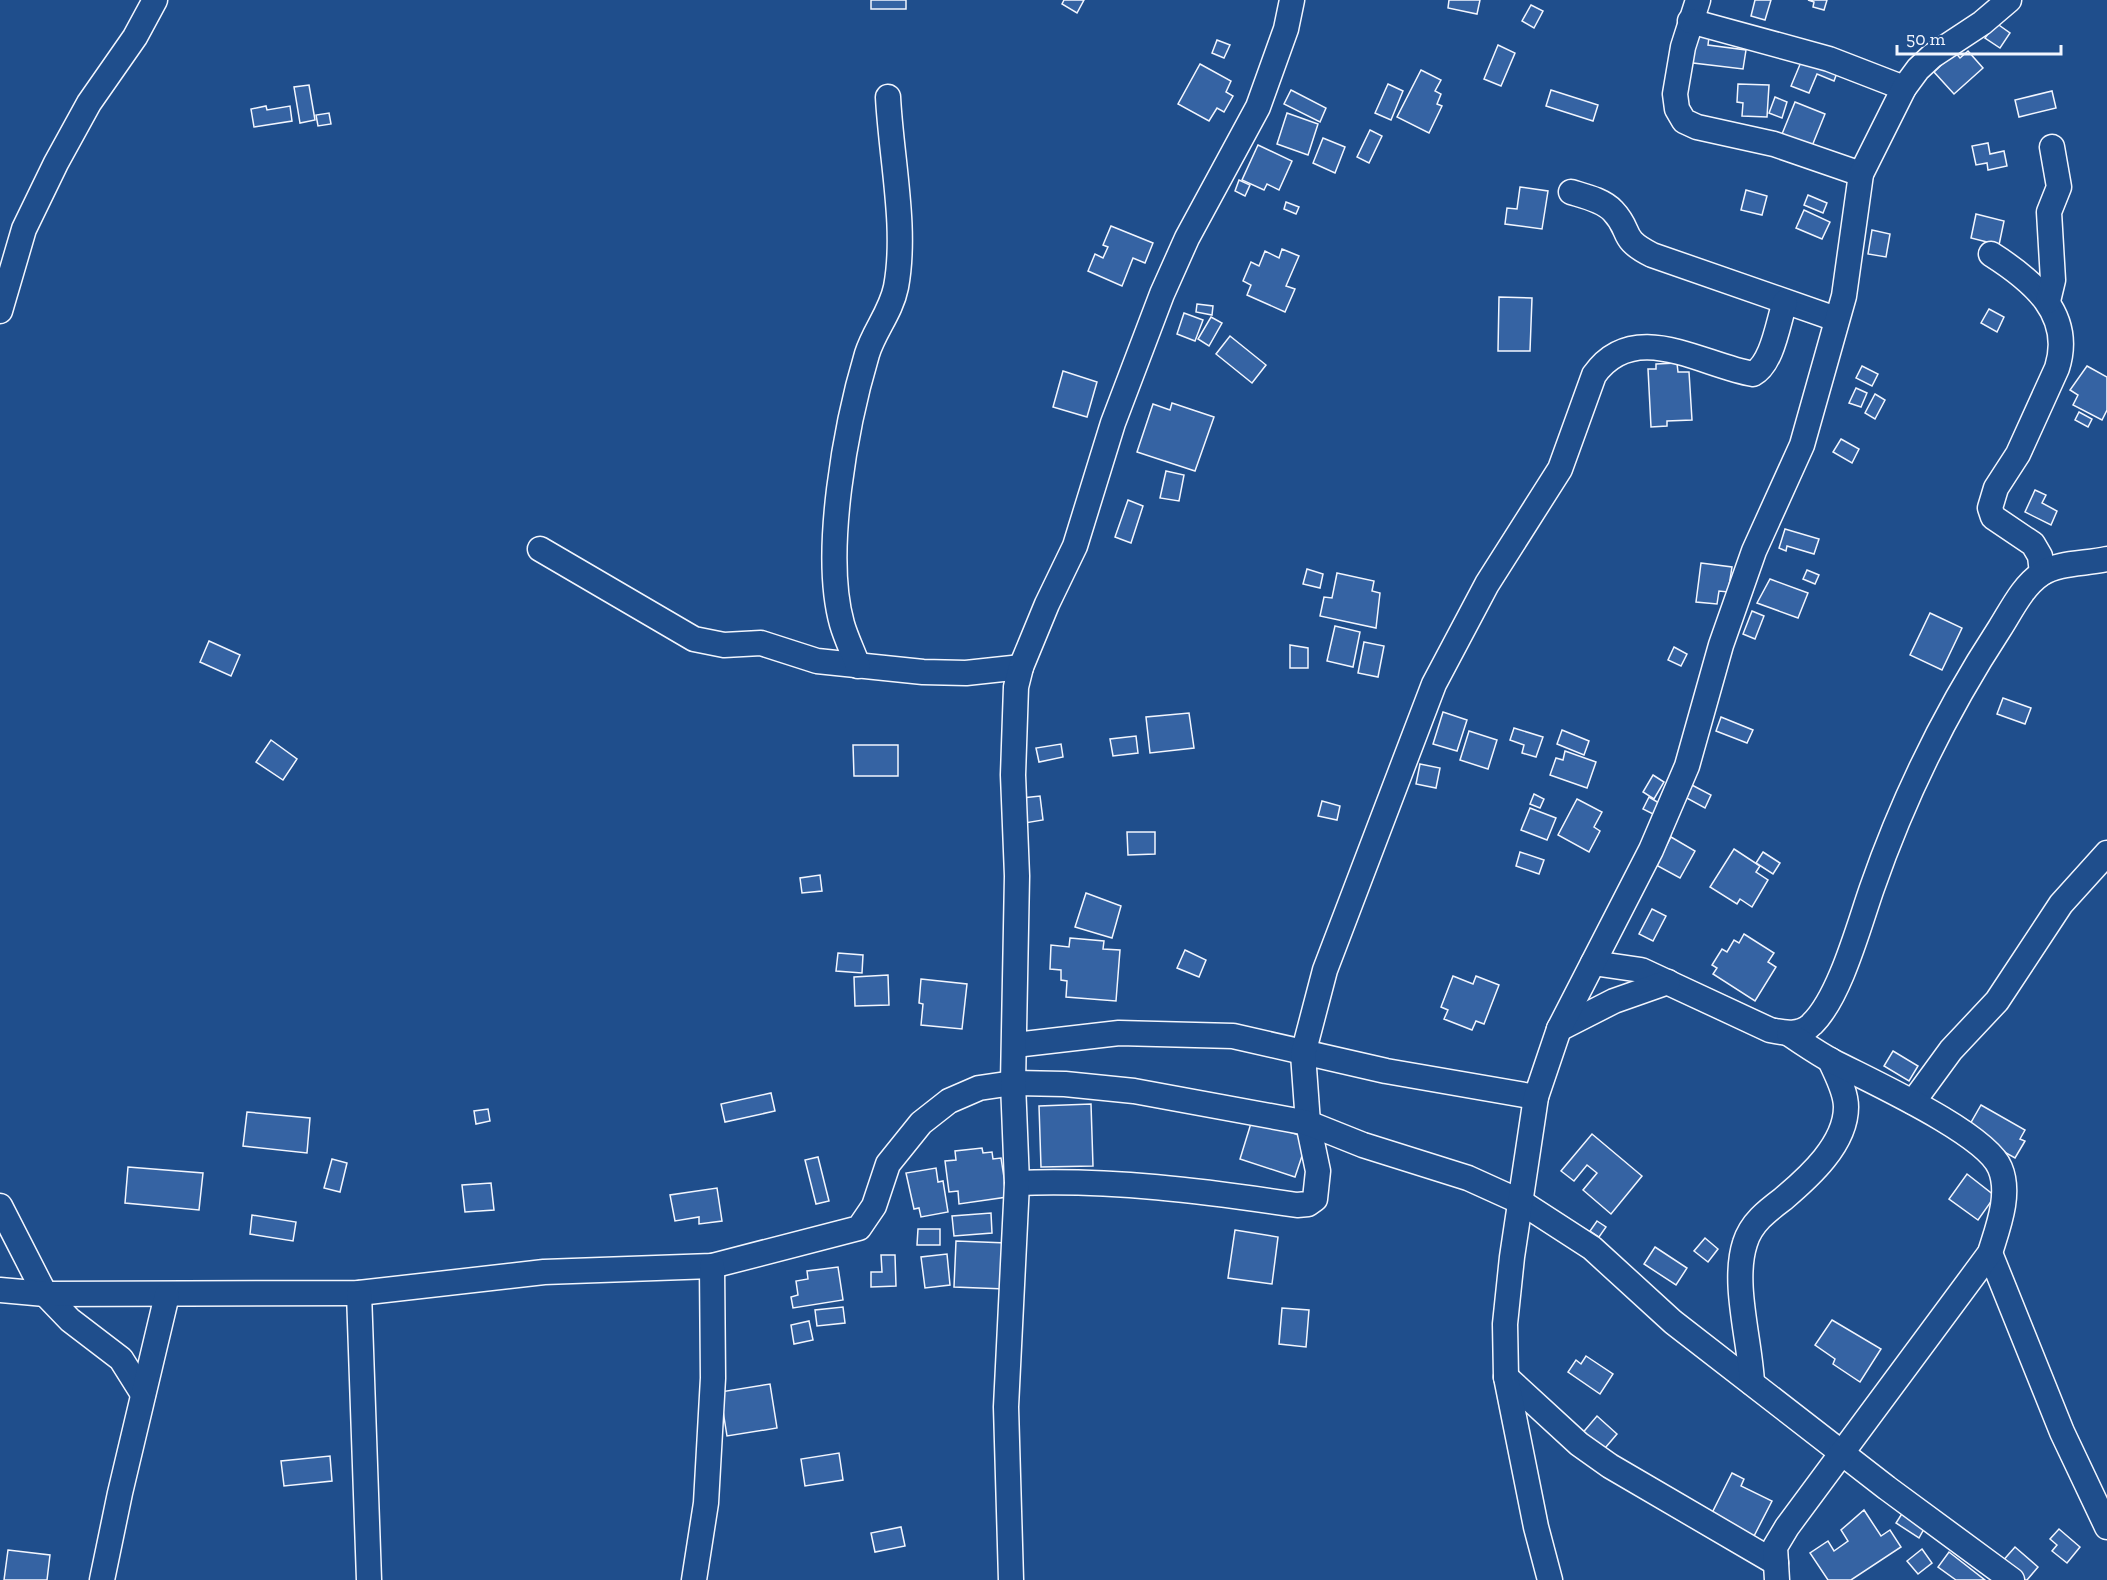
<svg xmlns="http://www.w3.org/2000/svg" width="2107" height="1580" font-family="'Zilla Slab',serif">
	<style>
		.building { fill: #3563a3; stroke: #f2f6ff; stroke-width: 1.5 }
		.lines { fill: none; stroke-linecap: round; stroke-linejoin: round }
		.minor-casing { stroke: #f2f6ff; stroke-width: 27 }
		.minor { stroke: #1f4e8c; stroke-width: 24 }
	</style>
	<rect width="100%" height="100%" fill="#1f4e8c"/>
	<g class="building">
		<rect x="871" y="0" width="35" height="9"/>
		<polygon points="1064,0 1084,0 1077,13 1062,4"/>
		<polygon points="1449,0 1480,0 1477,14 1448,8"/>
		<polygon points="1755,0 1771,0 1765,20 1751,16"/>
		<polygon points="1808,0 1827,0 1824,10 1813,7 1814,2"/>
		<polygon points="1531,5 1543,11 1534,28 1522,21"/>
		<polygon points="1996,23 2010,33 2000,48 1985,38"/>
		<polygon points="1689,34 1709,37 1708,45 1746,50 1743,69 1685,62"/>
		<polygon points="1217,40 1230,45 1224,58 1212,53"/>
		<polygon points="1498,45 1515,53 1501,86 1484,79"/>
		<polygon points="1968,51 1983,68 1954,94 1934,72 1955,52 1960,58"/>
		<polygon points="1801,62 1838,70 1834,81 1817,74 1809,93 1791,86"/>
		<polygon points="1200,64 1231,81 1226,92 1233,96 1224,112 1217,108 1209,121 1178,104"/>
		<polygon points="1421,70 1441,80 1435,91 1441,94 1437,104 1442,106 1429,133 1397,117"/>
		<polygon points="1388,84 1403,91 1391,120 1375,113"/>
		<polygon points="1738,84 1769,85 1767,117 1742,116 1743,103 1737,102"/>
		<polygon points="309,85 315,120 300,123 294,87"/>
		<polygon points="1291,90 1326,108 1320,122 1284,104"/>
		<polygon points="1551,90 1598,105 1593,121 1546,106"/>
		<polygon points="2052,91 2056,108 2019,117 2015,100"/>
		<polygon points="1775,97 1787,102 1782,118 1769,113"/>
		<polygon points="1795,102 1825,114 1812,146 1782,134"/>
		<polygon points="266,106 267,110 290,106 292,121 254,127 251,109"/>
		<polygon points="329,113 331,124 318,126 316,115"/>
		<polygon points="1287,113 1318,124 1308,155 1277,144"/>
		<polygon points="1370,130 1382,136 1369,163 1357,157"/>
		<polygon points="1323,138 1345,147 1335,173 1313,163"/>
		<polygon points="1988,143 1990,154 2004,151 2007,166 1988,170 1987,163 1976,165 1972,146"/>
		<polygon points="1258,145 1292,161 1279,190 1267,184 1264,190 1242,180"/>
		<polygon points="1239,180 1250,185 1245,196 1235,191"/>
		<polygon points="1520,187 1548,191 1542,229 1505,224 1507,208 1517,209"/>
		<polygon points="1746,190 1767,196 1762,215 1741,210"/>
		<polygon points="1808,195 1827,203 1823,213 1804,205"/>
		<polygon points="1286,202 1299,207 1296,214 1284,209"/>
		<polygon points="1804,210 1830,222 1822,239 1796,228"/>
		<polygon points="1976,214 2004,221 1999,245 1971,238"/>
		<polygon points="1111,226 1153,243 1145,263 1133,258 1122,286 1088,271 1095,254 1103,258 1108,247 1103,245"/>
		<polygon points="1872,230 1890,234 1886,257 1868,254"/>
		<polygon points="1282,249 1299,256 1286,286 1295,289 1285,312 1247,295 1251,285 1243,281 1251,262 1259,266 1265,251 1279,258"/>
		<polygon points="1499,297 1532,298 1530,351 1498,351"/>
		<polygon points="1197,304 1213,306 1212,315 1196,312"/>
		<polygon points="1989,309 2004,317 1997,332 1981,323"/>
		<polygon points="1184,313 1203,320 1195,341 1177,334"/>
		<polygon points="1211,317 1222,323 1209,346 1198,339"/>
		<polygon points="1230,336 1266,365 1252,383 1216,354"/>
		<polygon points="1677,363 1678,372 1689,372 1692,420 1667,421 1667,426 1651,427 1648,369 1656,369 1656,364"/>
		<polygon points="1862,366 1878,374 1872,386 1856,378"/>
		<polygon points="2087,366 2107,377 2107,410 2102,420 2073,405 2078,395 2070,390"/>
		<polygon points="1063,371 1097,382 1087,417 1053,407"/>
		<polygon points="1856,388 1867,393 1861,407 1849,403"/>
		<polygon points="1875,394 1885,400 1875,419 1865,413"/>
		<polygon points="1172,403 1214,417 1195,471 1137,452 1153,404 1170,410"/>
		<polygon points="2079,412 2092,419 2088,427 2075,420"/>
		<polygon points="1841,439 1859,449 1852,463 1833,452"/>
		<polygon points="1166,471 1184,475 1179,501 1160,498"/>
		<polygon points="2035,490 2046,495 2042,503 2057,511 2051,525 2025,512"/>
		<polygon points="1128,500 1143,506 1131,543 1115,537"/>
		<polygon points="1785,529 1819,539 1814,554 1787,546 1786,551 1779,548"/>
		<polygon points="1701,563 1732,567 1728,592 1719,591 1717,604 1696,602"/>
		<polygon points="1307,569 1323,574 1320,588 1303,584"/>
		<polygon points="1807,570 1819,575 1815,584 1803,579"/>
		<polygon points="1337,573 1374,581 1372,591 1380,593 1376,628 1320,616 1324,597 1332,598"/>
		<polygon points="1770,579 1808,593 1798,618 1757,603"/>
		<polygon points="1752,611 1764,616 1755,639 1743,634"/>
		<polygon points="1930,613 1962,628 1942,670 1910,655"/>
		<polygon points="1335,626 1360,632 1353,667 1327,661"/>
		<polygon points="209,641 240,655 231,676 200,662"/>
		<polygon points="1364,642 1384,646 1378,677 1358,673"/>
		<polygon points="1290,645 1308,648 1308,668 1290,668"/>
		<polygon points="1674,647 1687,654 1681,666 1668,660"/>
		<polygon points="2003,698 2031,708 2025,724 1997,714"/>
		<polygon points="1443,712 1467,720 1457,751 1433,744"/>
		<polygon points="1189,713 1194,748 1150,753 1146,717"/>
		<polygon points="1721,717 1753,730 1747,743 1716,731"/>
		<polygon points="1514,728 1543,737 1536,757 1522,753 1524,745 1510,740"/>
		<polygon points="1562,730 1589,741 1584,755 1557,744"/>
		<polygon points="1469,731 1497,740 1488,769 1460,760"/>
		<polygon points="1136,736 1138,753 1113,756 1110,739"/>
		<polygon points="271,740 297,759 283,780 256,762"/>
		<polygon points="1061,744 1063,757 1039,762 1036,748"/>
		<polygon points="853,745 898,745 898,776 854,776"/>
		<polygon points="1565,751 1596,762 1587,788 1550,775 1556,758 1563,760"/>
		<polygon points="1420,764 1440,768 1436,788 1416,784"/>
		<polygon points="1653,775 1664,782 1654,799 1643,792"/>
		<polygon points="1690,784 1711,795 1705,808 1683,796"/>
		<polygon points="1534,794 1544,799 1540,808 1530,804"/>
		<polygon points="1040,796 1043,820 1025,823 1022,798"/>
		<polygon points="1649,797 1664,806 1659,817 1643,809"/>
		<polygon points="1577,799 1602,812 1594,827 1600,831 1589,852 1558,835"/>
		<polygon points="1322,801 1340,806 1337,820 1318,816"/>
		<polygon points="1530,808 1556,818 1547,840 1521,830"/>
		<polygon points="1127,832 1155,832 1155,854 1128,855"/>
		<polygon points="1671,837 1695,851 1680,878 1656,865"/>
		<polygon points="1734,849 1760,866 1756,872 1768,880 1752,907 1740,899 1737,904 1710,887"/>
		<polygon points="1520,852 1544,860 1539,874 1516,866"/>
		<polygon points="1763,852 1780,863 1773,874 1756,863"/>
		<polygon points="820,875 822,891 802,893 800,878"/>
		<polygon points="1086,893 1121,906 1112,938 1075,927"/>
		<polygon points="1652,909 1666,916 1653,941 1639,934"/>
		<polygon points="1744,934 1774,953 1768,962 1776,967 1755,1001 1713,974 1717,968 1712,965 1722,949 1727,952 1734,940 1739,943"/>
		<polygon points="1070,938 1104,941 1103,949 1120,950 1116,1001 1066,997 1067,981 1061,980 1061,970 1050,969 1051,945 1069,947"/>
		<polygon points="1185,950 1206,960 1199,977 1177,968"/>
		<polygon points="838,953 863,955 862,973 836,971"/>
		<polygon points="888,975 889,1005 855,1006 854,977"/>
		<polygon points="1453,976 1473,984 1476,976 1499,985 1484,1024 1476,1021 1472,1030 1444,1019 1448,1010 1441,1007"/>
		<polygon points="921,979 967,984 962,1029 921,1025 923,1004 919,1003"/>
		<polygon points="1893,1051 1918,1066 1909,1081 1884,1066"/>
		<polygon points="771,1093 775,1111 725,1122 721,1104"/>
		<polygon points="1091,1104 1093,1166 1041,1167 1039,1106"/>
		<polygon points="1981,1105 2025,1130 2020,1139 2025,1141 2015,1158 1981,1139 1969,1126"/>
		<polygon points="488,1109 490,1121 476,1124 474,1111"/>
		<polygon points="247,1112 310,1118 307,1153 243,1146"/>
		<polygon points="1252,1120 1308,1138 1295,1177 1240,1159"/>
		<polygon points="1592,1134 1642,1176 1611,1214 1583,1190 1597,1173 1587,1165 1574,1181 1561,1171"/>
		<polygon points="982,1148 983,1153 992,1152 993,1159 1001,1158 1007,1197 959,1204 958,1191 949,1192 945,1161 956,1160 955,1151"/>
		<polygon points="818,1157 829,1201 816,1204 805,1160"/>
		<polygon points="332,1159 347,1163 340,1192 324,1188"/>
		<polygon points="128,1167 203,1173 199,1210 125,1203"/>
		<polygon points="936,1168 938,1182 943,1181 948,1212 921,1217 919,1208 914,1209 906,1173"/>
		<polygon points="1967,1174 1995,1196 1978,1220 1949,1199"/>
		<polygon points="491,1183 494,1210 465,1212 462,1185"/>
		<polygon points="717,1188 722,1221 699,1224 699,1217 675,1221 670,1195"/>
		<polygon points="991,1213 992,1233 954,1236 952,1216"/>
		<polygon points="252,1215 296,1222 293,1241 250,1234"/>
		<polygon points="1597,1221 1606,1227 1599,1237 1590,1231"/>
		<polygon points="918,1229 940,1229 940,1245 917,1245"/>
		<polygon points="1235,1230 1278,1237 1272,1284 1228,1278"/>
		<polygon points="1705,1238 1718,1249 1708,1262 1694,1251"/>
		<polygon points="956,1241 1007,1243 1005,1289 954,1287"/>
		<polygon points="1655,1247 1687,1268 1676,1285 1644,1264"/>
		<polygon points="947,1254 950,1285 925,1288 921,1257"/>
		<polygon points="881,1255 895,1255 896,1286 871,1287 871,1272 882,1272"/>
		<polygon points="838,1267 843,1300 793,1308 791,1297 798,1295 796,1281 808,1279 807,1271"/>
		<polygon points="843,1307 845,1323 817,1326 815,1310"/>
		<polygon points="1282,1308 1309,1310 1306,1347 1279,1344"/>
		<polygon points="1832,1320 1881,1349 1860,1382 1833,1364 1835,1359 1815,1345"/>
		<polygon points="809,1321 813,1340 794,1344 791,1325"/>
		<polygon points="1586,1356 1613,1374 1600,1394 1568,1372 1576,1360 1581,1364"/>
		<polygon points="770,1384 777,1428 727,1436 720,1392"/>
		<polygon points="1597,1416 1617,1434 1600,1454 1580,1436"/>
		<polygon points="839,1453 843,1480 805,1486 801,1459"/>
		<polygon points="330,1456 332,1481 284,1486 281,1461"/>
		<polygon points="1732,1473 1744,1479 1741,1486 1772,1501 1753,1538 1710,1517"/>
		<polygon points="1864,1510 1881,1536 1890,1530 1901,1547 1851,1580 1828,1580 1810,1553 1828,1541 1834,1551 1848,1541 1841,1530"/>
		<polygon points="1903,1512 1925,1527 1919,1538 1896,1523"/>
		<polygon points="901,1527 905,1546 875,1552 871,1533"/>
		<polygon points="2059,1529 2080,1547 2067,1563 2052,1551 2057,1545 2050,1539"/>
		<polygon points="2015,1547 2038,1567 2027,1580 2021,1580 2001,1563"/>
		<polygon points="1922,1549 1932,1563 1918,1574 1907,1561"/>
		<polygon points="8,1550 50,1555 47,1580 4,1580"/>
		<polygon points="1949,1552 1985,1580 1956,1580 1938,1567"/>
	</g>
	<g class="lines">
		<defs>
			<g id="minor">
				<polyline points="1698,0 1683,47 1675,94 1677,109 1684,121 1697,127 1774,144 1861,174"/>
				<polyline points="1690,21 1829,59 1904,88"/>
				<path d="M1571,192C1584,196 1603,200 1613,211C1633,232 1618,238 1652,255L1836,319"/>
				<path d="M1991,254C2032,280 2074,314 2057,368L2018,454L1996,488L1990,508L1993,517L2033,544L2040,556L2042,573"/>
				<polyline points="2048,301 2053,280 2049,212 2059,187 2052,147"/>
				<polyline points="0,311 24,229 56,163 89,103 135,37 155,0"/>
				<polyline points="540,549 694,639 724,645 761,643 817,661 923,672 966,673 1021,667"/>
				<path d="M858,666C853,652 846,638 842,624C822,553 846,424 867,354C874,331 891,312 896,287C907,228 891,157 888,97"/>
				<path d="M1593,963L1641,970L1770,1030C1784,1033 1801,1036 1812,1024C1840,997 1859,925 1872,888C1904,796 1947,709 2000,628C2012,609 2023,586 2041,574C2058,562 2087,564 2107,559"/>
				<polyline points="1559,1029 1614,1001 1668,982"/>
				<polyline points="1015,1045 1119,1033 1233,1036 1386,1071 1536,1097"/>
				<polyline points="1913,1102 1951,1050 1997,1001 2061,904 2107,853"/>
				<path d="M1017,1183C1110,1179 1204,1191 1297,1205L1308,1204L1315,1199L1318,1171L1308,1123L1303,1054L1325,970L1434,684L1487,584L1560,469L1594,375C1634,318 1701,365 1753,374C1773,363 1778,322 1785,302"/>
				<polyline points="0,1206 45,1294 70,1320 121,1359 143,1394"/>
				<polyline points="1990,1253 2062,1432 2107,1527"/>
				<polyline points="0,1290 45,1294 359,1293 544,1272 712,1266 859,1228 874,1206 888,1164 921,1123 949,1101 979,1088 1013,1083 1065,1084 1134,1091 1308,1123 1363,1145 1468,1178 1521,1202 1592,1248 1673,1322 1887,1488 2012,1580"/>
				<polyline points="359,1293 369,1580"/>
				<polyline points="1506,1377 1579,1444 1610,1466 1776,1563"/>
				<path d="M1752,1383C1750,1340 1732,1283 1745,1243C1751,1223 1767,1211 1783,1199C1809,1177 1846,1144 1846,1107C1846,1091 1836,1074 1830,1060"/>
				<polyline points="102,1580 120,1493 167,1295"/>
				<polyline points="694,1580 706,1503 713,1378 712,1266"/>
				<polyline points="1011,1580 1006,1407 1017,1183 1013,1083 1017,876 1013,775 1016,687 1021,667 1047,604 1075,546 1113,423 1162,294 1187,238 1258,107 1286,29 1292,0"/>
				<polyline points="1550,1580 1536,1527 1506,1377 1505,1324 1512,1257 1536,1097 1559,1029 1651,850 1687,766 1721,645 1754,551 1802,445 1844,296 1861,174 1904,88 1918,69 1932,56 1982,23 2009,0"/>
				<path d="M1777,1580L1775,1547L1787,1527L1990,1253C1998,1227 2011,1194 2000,1168C1986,1133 1868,1080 1832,1061C1817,1053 1803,1043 1789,1034"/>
			</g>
		</defs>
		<use href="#minor" class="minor-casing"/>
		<use href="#minor" class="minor"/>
	</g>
	<path d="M1897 45v9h164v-9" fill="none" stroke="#f2f6ff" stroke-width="3"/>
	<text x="1906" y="45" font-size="18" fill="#f2f6ff" stroke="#1f4e8c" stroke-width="4.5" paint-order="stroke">50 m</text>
</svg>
